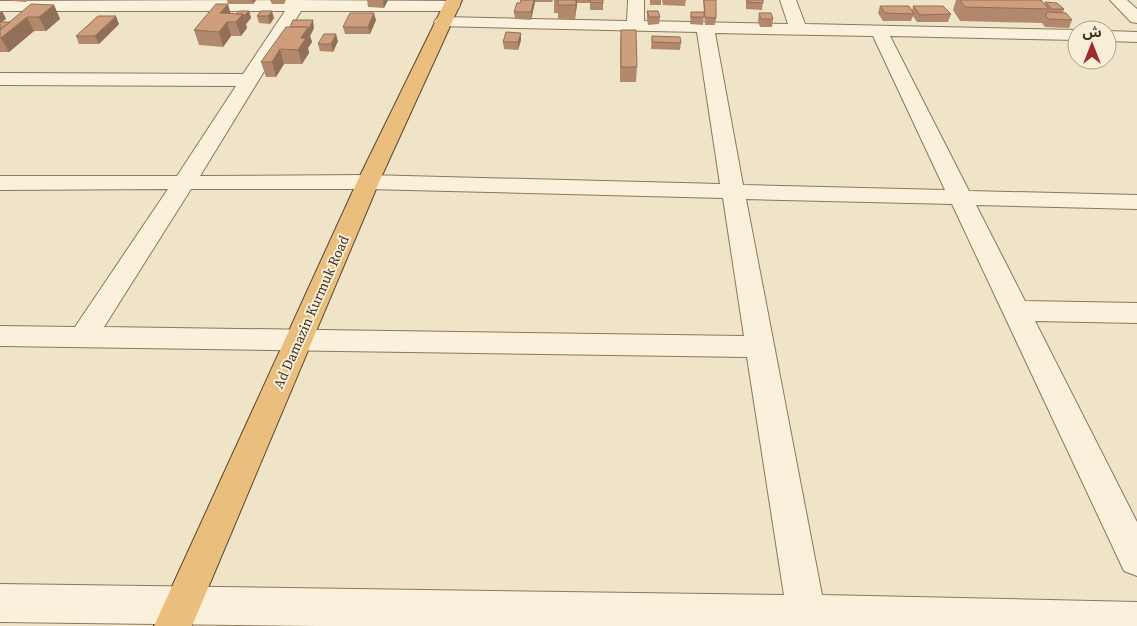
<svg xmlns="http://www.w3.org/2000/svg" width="1137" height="626" font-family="'Source Serif 4','Noto Sans Arabic',serif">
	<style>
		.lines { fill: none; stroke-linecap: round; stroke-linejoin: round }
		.minor-casing { stroke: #8d765c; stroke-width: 2 }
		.trunk-casing { stroke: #5b4430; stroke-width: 2 }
		.minor { fill: #faf1dc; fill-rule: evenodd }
		.trunk { fill: #eabe7c; fill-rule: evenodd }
		.wall { fill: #b2896c }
		.shaded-wall { fill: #916f58 }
		.building { fill: #cf9f7d; stroke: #916f58 }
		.labels { text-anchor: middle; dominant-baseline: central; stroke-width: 4; stroke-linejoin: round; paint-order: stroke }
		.street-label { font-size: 14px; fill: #3d2e20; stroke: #f7eed8 }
	</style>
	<rect width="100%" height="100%" fill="#f0e4c8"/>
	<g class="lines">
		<defs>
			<g id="minor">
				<path d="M292,0L452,1L458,3L460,6L458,9L452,11H301L200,176L368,175L720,184L697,32L437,26L434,22L437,18L443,17L627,21L628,0H644V21L788,24L780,0H796L805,24L1078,30L1077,40L890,36L969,191L1137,195V209L976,205L1025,301L1137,303V323L1035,321L1137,522V576L1124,571L952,204L746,199L822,595L1137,602V626H318L0,622V584L784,595L747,357L0,346V326L75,327L168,189L0,190V176H177L236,86L0,85V73L243,74L285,11H0V1ZM715,33L873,36L945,190L743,185ZM191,189H368L723,198L744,336L104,327Z"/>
				<polygon points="1110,0 1127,0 1137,9 1137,23 1131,22"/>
				<polygon points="1107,31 1137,32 1137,42 1107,41"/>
			</g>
			<polygon id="trunk" points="446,0 462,0 379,182 192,626 154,626 357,182"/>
		</defs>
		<use href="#minor" class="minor-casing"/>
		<use href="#trunk" class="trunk-casing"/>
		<use href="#minor" class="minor"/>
		<use href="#trunk" class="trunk"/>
	</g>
	<g class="wall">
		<polygon points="12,0 28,0 26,2 12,1"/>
		<polygon points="227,0 256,0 253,4 228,4"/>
		<polygon points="270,0 286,0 284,4 272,4"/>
		<polygon points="367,0 388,0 384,8 368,7"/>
		<polygon points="521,0 553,0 552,2 535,2 531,20 515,19 514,12 520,3"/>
		<polygon points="554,0 590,0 590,3 577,3 575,19 558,19 558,13 554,13"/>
		<rect x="590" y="0" width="13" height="10"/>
		<rect x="650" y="0" width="11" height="5"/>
		<polygon points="662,0 686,0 685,6 663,5"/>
		<polygon points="703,0 716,0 716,18 715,25 705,25 704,13 703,25 690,24 691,12 704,12"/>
		<polygon points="746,0 763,0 762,10 746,9"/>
		<polygon points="956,0 1041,0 1045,4 1045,2 1064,9 1063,13 1072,20 1069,28 1045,27 1042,23 960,21 953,10"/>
		<polygon points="54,5 60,19 46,31 34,31 9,52 0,52 0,11 2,11 6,19 2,22 10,22"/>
		<polygon points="880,6 912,11 913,6 951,14 948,22 917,22 913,16 911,21 883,21 878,13"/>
		<polygon points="249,11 251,18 246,24 247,28 241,36 231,36 223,47 199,45 194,30 231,13 236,14"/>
		<polygon points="261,11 274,18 270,24 259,23 257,16"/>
		<polygon points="647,11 660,17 659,24 648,25 647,19"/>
		<polygon points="759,13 773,19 772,27 760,27 758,21"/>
		<polygon points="376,20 370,34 345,34 343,27"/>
		<polygon points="119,24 99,44 79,44 76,36"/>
		<polygon points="314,28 310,36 312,42 308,48 309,53 302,64 284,64 276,77 266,77 261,62"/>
		<polygon points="621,30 637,67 636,82 620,82 620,44"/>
		<polygon points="652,36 681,43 680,50 651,49"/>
		<polygon points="521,40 518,50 504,49 503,42"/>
		<polygon points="338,41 333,52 320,51 318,44"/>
	</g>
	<g class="shaded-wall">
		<polygon points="252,0 256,0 253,4"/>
		<polygon points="383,0 388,0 384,8"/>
		<polygon points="534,0 535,0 535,2 531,20 531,12"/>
		<polygon points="576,0 577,0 577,5 575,19"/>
		<polygon points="228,4 232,18 227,22 231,36 223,47 219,32 220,13"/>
		<polygon points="54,5 60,19 46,31 39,17"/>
		<polygon points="2,11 6,19 0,23 0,13"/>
		<polygon points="249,11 251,18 246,24 244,16"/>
		<polygon points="272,11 274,18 270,24 268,16"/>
		<polygon points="374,13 376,20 370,34 368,27"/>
		<polygon points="243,14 247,28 241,36 236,22"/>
		<polygon points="116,16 119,24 99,44 95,36"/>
		<polygon points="27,17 34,31 9,52 1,38"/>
		<polygon points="313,20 314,28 310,36 312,42 308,48 309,53 302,64 298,50 301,38"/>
		<polygon points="521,33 521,40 518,50 518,42"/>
		<polygon points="336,34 338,41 333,52 331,44"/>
		<polygon points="280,49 284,64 276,77 272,62"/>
	</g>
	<g class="building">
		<polygon points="521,0 534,0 531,12 514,12 517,3 520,3"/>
		<rect x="558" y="0" width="18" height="5"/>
		<polygon points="590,0 603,0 603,3 590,2"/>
		<polygon points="704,0 716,0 716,18 705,17"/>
		<polygon points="747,0 763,0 763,3 747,2"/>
		<polygon points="960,0 1041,0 1049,9 965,7"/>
		<polygon points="1045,2 1057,3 1064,9 1052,9"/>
		<polygon points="31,4 54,5 39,17 27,17 1,38 0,38 0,30"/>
		<polygon points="216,4 228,4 220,13 243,14 236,22 227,22 219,32 194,30"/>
		<polygon points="880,6 909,6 914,14 885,13"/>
		<polygon points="913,6 943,6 951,14 920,15"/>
		<polygon points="239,11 249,11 244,16 243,14 236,14"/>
		<polygon points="261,11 272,11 268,16 257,16"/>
		<polygon points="647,11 658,11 660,17 649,17"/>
		<rect x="691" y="12" width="13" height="5"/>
		<polygon points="1047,12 1066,13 1072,20 1048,19 1046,16"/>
		<polygon points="350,13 374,13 368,27 343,27"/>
		<polygon points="759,13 771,13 773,19 761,19"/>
		<polygon points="98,16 116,16 95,36 76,36"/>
		<polygon points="293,20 313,20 309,29 308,27 290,27"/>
		<polygon points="0,22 10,22 0,29"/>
		<polygon points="286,27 308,27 301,38 306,38 298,50 280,49 272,62 261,62"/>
		<polygon points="621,30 636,30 637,67 621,67"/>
		<polygon points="506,32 521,33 518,42 503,42"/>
		<polygon points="324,34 336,34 331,44 318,44"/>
		<polygon points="652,36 680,37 681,43 652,42"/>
	</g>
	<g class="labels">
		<g class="street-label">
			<text transform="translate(311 312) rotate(-66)">Ad Damazin Kurmuk Road</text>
		</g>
	</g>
	<g transform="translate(1092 45)"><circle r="24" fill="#f7eed8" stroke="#ada18e"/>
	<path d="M0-4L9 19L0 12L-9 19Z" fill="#9e2a2b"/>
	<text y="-8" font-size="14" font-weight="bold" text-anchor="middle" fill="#3d2e20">ش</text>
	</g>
</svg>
